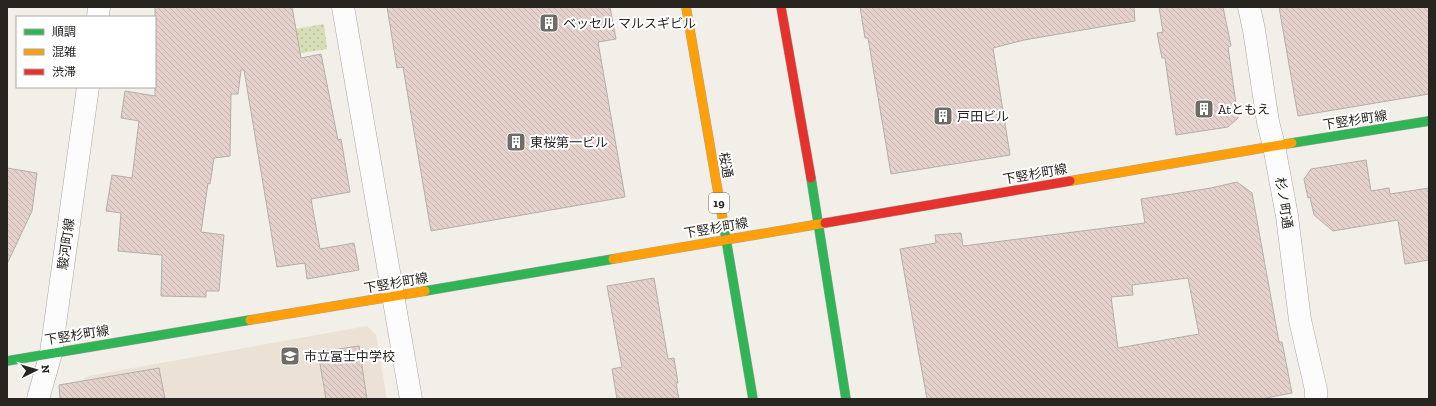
<svg xmlns="http://www.w3.org/2000/svg" width="1436" height="406" font-family="'Zilla Slab','Noto Sans JP',serif">
	<style>
		.built { fill: #ebe2d5 }
		.grass { fill: url(#grass-dots) }
		.building { fill: url(#building-back-hatch); stroke: #b3afac; fill-rule: evenodd }
		.lines { fill: none; stroke-linecap: round; stroke-linejoin: round }
		.street-casing { stroke: #a9a6a2; stroke-width: 23 }
		.fast-casing { stroke: #a9a6a2; stroke-width: 10 }
		.slow-casing { stroke: #a9a6a2; stroke-width: 10 }
		.jam-casing { stroke: #a9a6a2; stroke-width: 10 }
		.street { stroke: #fdfcfc; stroke-width: 22 }
		.fast { stroke: #30b455; stroke-width: 9 }
		.slow { stroke: #ff9f0a; stroke-width: 9 }
		.jam { stroke: #e5322d; stroke-width: 9 }
		.labels { text-anchor: middle; dominant-baseline: central; stroke-width: 4; stroke-linejoin: round; paint-order: stroke }
		.shield { fill: #fff; stroke: #686664; stroke-width: 1 }
		.shield-label { font-size: 12px; font-weight: bold; fill: #282521 }
		.poi-label { font-size: 13px; fill: #282521; stroke: #fff; text-anchor: start }
		.street-label { font-size: 13px; fill: #282521; stroke: #fff }
	</style>
	<defs>
		<pattern id="grass-dots" width="8" height="8" patternUnits="userSpaceOnUse"><rect width="8" height="8" fill="#d6deb8"/><path d="M2 2h.1M6 6h.1" fill="none" stroke="#b8be9e" stroke-width="1.8" stroke-linecap="round"/></pattern>
		<pattern id="building-back-hatch" width="6" height="6" patternUnits="userSpaceOnUse"><rect width="6" height="6" fill="#e5d1cb"/><path d="M-1 5l2 2M0 0l6 6M5-1l2 2" fill="none" stroke="#c4b3ae"/></pattern>
	</defs>
	<rect width="100%" height="100%" fill="#f2eee8"/>
	<polygon class="built" points="367,326 376,335 387,399 73,399 76,386 88,376"/>
	<polygon class="grass" points="324,24 327,49 245,62 241,38"/>
	<g class="building">
		<polygon points="155,7 292,7 301,58 321,54 338,140 341,139 350,192 311,199 320,249 354,243 359,270 307,279 305,263 277,267 244,70 241,70 238,94 231,94 230,156 214,158 210,184 208,183 201,232 224,235 219,291 206,291 206,297 161,296 162,255 118,251 121,213 106,211 112,175 132,178 139,121 121,118 125,91 155,96"/>
		<polygon points="387,7 610,7 616,39 598,42 625,197 431,231 403,67 397,68"/>
		<polygon points="860,7 1134,7 1135,21 1024,40 993,48 1010,155 891,174 868,38 865,38"/>
		<polygon points="1159,7 1223,7 1231,46 1228,47 1238,118 1228,127 1176,135 1165,58 1162,58 1157,33 1163,32"/>
		<polygon points="1279,7 1429,7 1429,94 1298,116"/>
		<polygon points="1366,160 1371,191 1389,188 1390,194 1429,188 1429,260 1405,264 1398,220 1333,231 1314,215 1310,197 1308,198 1304,179 1311,169"/>
		<polygon points="7,168 37,173 32,211 7,264"/>
		<path d="M1237,182L1252,193L1279,342H1282L1292,393L1261,399H927L900,249L936,243L935,235L961,233L963,246L1145,223L1141,199L1211,188ZM1188,278L1199,334L1118,348L1111,297L1133,295L1132,285Z"/>
		<polygon points="654,278 668,359 674,358 678,383 676,383 679,399 617,399 612,369 622,367 607,286"/>
		<polygon points="359,346 367,399 326,399 318,352"/>
		<polygon points="159,368 165,399 60,399 59,385"/>
	</g>
	<g class="lines">
		<defs>
			<g id="street">
				<polyline points="343,7 411,399"/>
				<polyline points="1249,7 1254,30 1268,122 1274,146 1287,216 1300,320 1316,390 1316,399"/>
				<polyline points="98,17 99,7"/>
				<polyline points="38,399 51,353 88,87"/>
			</g>
			<g id="fast">
				<polyline points="1292,143 1429,121"/>
				<polyline points="811,178 846,399"/>
				<polyline points="723,221 753,399"/>
				<polyline points="425,291 613,259"/>
				<polyline points="7,361 250,320"/>
			</g>
			<g id="slow">
				<polyline points="686,7 723,221"/>
				<polyline points="1070,181 1292,143"/>
				<polyline points="613,259 825,223"/>
				<polyline points="250,320 425,291"/>
			</g>
			<g id="jam">
				<polyline points="781,7 811,178"/>
				<polyline points="825,223 1070,181"/>
			</g>
		</defs>
		<use href="#street" class="street-casing"/>
		<use href="#fast" class="fast-casing"/>
		<use href="#slow" class="slow-casing"/>
		<use href="#jam" class="jam-casing"/>
		<use href="#street" class="street"/>
		<use href="#fast" class="fast"/>
		<use href="#slow" class="slow"/>
		<use href="#jam" class="jam"/>
	</g>
	<defs>
		<symbol id="building-square" viewBox="-11 -11 22 22"><rect x="-9" y="-9" width="18" height="18" rx="4" fill="#6f6b67" stroke="#fff"/><path d="M-4-6H4V6H1V3H-1V6H-4ZM-2.5-4.3h1.7v1.8h-1.7ZM.8-4.3h1.7v1.8H.8ZM-2.5-1h1.7V.8h-1.7ZM.8-1h1.7V.8H.8Z" fill="#fff"/></symbol>
		<symbol id="school-square" viewBox="-11 -11 22 22"><rect x="-9" y="-9" width="18" height="18" rx="4" fill="#6f6b67" stroke="#fff"/><path d="M0-5L7-2L0 1L-7-2ZM-4 1L0 2.5L4 1V4Q0 6-4 4Z" fill="#fff"/></symbol>
	</defs>
	<g fill-rule="evenodd">
		<use href="#building-square" x="538" y="12" width="22" height="22"/>
		<use href="#building-square" x="1193" y="98" width="22" height="22"/>
		<use href="#building-square" x="932" y="105" width="22" height="22"/>
		<use href="#building-square" x="505" y="131" width="22" height="22"/>
		<use href="#school-square" x="279" y="345" width="22" height="22"/>
	</g>
	<g class="labels">
		<rect class="shield" x="709" y="193" width="20" height="20" rx="3"/>
		<g class="shield-label">
			<text x="719" y="203">19</text>
		</g>
		<g class="poi-label">
			<text x="563" y="23">ベッセル マルスギビル</text>
			<text x="1218" y="109">Atともえ</text>
			<text x="957" y="116">戸田ビル</text>
			<text x="530" y="142">東桜第一ビル</text>
			<text x="304" y="356">市立冨士中学校</text>
		</g>
		<g class="street-label">
			<text transform="translate(1355 120) rotate(-9)">下竪杉町線</text>
			<text transform="translate(726 165) rotate(80)">桜通</text>
			<text transform="translate(1035 174) rotate(-10)">下竪杉町線</text>
			<text transform="translate(1284 203) rotate(81)">杉ノ町通</text>
			<text transform="translate(716 228) rotate(-10)">下竪杉町線</text>
			<text transform="translate(66 244) rotate(-82)">駿河町線</text>
			<text transform="translate(396 283) rotate(-10)">下竪杉町線</text>
			<text transform="translate(77 335) rotate(-9)">下竪杉町線</text>
		</g>
	</g>
	<rect width="1436" height="406" fill="none" stroke="#282521" stroke-width="16"/>
	<rect x="16" y="16" width="140" height="72" fill="#ffffff" stroke="#a9a8a6"/>
	<rect x="24" y="29" width="20" height="6" fill="#30b455" stroke="#a9a8a6"/>
	<text x="52" y="36" font-size="12" fill="#282521">順調</text>
	<rect x="24" y="49" width="20" height="6" fill="#ff9f0a" stroke="#a9a8a6"/>
	<text x="52" y="56" font-size="12" fill="#282521">混雑</text>
	<rect x="24" y="69" width="20" height="6" fill="#e5322d" stroke="#a9a8a6"/>
	<text x="52" y="76" font-size="12" fill="#282521">渋滞</text>
	<g transform="translate(36 370) rotate(85)" stroke="#ffffff" stroke-width="3" paint-order="stroke">
	<path d="M0-3L7 15L0 10L-7 15Z" fill="#282521"/>
	<text y="-6" font-size="11" font-weight="bold" text-anchor="middle" fill="#282521">N</text>
	</g>
</svg>
